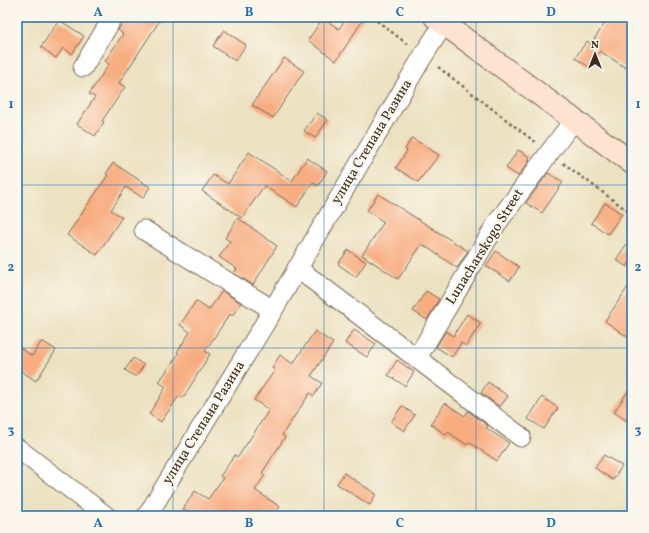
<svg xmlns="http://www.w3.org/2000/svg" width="649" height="533" font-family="Vollkorn,serif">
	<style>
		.building { fill: #f8ad81 }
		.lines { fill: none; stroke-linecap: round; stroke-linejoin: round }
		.minor-casing { stroke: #796a57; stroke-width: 21 }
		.secondary-casing { stroke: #796a57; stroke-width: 24 }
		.path { stroke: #796a57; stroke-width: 2.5; stroke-dasharray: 3 3; stroke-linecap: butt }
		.minor { stroke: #fff; stroke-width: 19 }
		.secondary { stroke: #fee3d1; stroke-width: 22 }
		.grid { fill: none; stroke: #1f6fb2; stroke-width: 1; stroke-opacity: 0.55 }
		.labels { text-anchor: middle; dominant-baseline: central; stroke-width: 4; stroke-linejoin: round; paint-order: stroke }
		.street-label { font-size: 14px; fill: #3b2a1e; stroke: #fbf7ec }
		.neatline { fill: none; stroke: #1f6fb2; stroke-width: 1.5 }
		.grid-label { font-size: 13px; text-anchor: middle; font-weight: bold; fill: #1f6fb2 }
	</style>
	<rect width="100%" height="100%" fill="#fbf7ec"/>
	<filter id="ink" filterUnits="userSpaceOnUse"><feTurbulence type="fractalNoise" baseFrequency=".025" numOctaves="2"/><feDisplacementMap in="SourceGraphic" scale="8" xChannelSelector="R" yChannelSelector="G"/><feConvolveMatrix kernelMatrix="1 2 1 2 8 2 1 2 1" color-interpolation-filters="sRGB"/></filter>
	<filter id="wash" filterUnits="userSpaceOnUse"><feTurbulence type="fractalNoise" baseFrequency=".012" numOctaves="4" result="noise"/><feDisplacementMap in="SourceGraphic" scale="16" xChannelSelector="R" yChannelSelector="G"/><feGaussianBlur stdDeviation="0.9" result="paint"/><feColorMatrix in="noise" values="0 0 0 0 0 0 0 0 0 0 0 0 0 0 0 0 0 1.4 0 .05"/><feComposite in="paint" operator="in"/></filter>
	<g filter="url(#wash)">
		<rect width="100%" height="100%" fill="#ece1c0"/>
		<g id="blocks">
			<g class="building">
				<polygon points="127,17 162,17 119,83 125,87 102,121 104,122 95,136 77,124 95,97 89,94 109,64 105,61 123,34 118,30"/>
				<polygon points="347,17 365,17 336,61 308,40 323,18 339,29"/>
				<polygon points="609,17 632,17 632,72 600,51 589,67 575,58 587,41 591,44"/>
				<polygon points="59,20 84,36 72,54 63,48 56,58 41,47"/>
				<polygon points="224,30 246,45 235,61 213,46"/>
				<polygon points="284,58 304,71 273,118 252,105"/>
				<polygon points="317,113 328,120 315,138 304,131"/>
				<polygon points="412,138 439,155 418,182 396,168 407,151 405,149"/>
				<polygon points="518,150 530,157 528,159 530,160 518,176 506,168"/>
				<polygon points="249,152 292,181 307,158 327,171 318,186 313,182 297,207 264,186 242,218 202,191 213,175 228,184"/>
				<polygon points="113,163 150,187 143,198 126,187 111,210 122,217 97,255 67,235 108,175 106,174"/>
				<polygon points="548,173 563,182 542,213 526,203"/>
				<polygon points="378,194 468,251 457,268 422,244 398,279 362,255 384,222 367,211"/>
				<polygon points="605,203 622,214 608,234 591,223"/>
				<polygon points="238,218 277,246 253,285 234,273 237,269 219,257 230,241 225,238"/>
				<polygon points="632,236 632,259 627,267 616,260"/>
				<polygon points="348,250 366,262 356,277 338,264"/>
				<polygon points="496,251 519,267 510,281 486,266"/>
				<polygon points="632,281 632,340 605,321"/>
				<polygon points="222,291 241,303 232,316 230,314 205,351 210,354 183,398 179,396 161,422 149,414 166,387 159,382 179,353 177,352 190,332 180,325 196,301 209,310"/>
				<polygon points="426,291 439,299 427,320 413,311"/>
				<polygon points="467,314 481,323 466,346 461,343 452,357 436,347 446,331 453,336"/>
				<polygon points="354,330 376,344 367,357 345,343"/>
				<polygon points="315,331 333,343 311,376 322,383 314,396 310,393 282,435 285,437 262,473 265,475 255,490 280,507 274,516 194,516 183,509 195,491 208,499 223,478 220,476 235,455 238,457 269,410 254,400 275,370 272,368 280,355 293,364"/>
				<polygon points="42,341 56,350 36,381 17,368 17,346 32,356"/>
				<polygon points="133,358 144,365 136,377 125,370"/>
				<polygon points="397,360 414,372 405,386 388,375"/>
				<polygon points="488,382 508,396 500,407 481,393"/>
				<polygon points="632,385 632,424 614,412"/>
				<polygon points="542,397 558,408 544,429 528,419"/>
				<polygon points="445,403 465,416 468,411 488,426 486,428 509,443 497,461 469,442 467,445 448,432 446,435 431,424"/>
				<polygon points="402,406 415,415 404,431 391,422"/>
				<polygon points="604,455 622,466 613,480 595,468"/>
				<polygon points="344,473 376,494 370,505 337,484"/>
			</g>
		</g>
	</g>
	<g filter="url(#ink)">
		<use href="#blocks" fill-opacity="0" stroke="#796a57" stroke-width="1"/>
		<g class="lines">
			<defs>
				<g id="minor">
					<polyline points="83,67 109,24 111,17"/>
					<polyline points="144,230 273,310"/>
					<polyline points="297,268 521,437"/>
					<polyline points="417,358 497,223 573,121"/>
					<polyline points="17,448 106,516"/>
					<polyline points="147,516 273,310 423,56 448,17"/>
				</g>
				<polyline id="secondary" points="435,17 632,163"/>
			</defs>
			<use href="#minor" class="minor-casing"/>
			<use href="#secondary" class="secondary-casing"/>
			<g class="path">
				<polyline points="372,17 410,46"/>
				<polyline points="438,67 535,142"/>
				<polyline points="563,163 632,214"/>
			</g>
			<use href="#minor" class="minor"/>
			<use href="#secondary" class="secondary"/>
		</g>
	</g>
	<path class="grid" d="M173,17V516M324,17V516M476,17V516M17,185H632M17,348H632"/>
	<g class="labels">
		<g class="street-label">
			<text transform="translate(372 142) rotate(-59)">улица Степана Разина</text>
			<text transform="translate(485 247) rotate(-58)">Lunacharskogo Street</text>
			<text transform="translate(204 423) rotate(-58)">улица Степана Разина</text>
		</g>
	</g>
	<rect width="649" height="533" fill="none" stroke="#fbf7ec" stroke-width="44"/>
	<g transform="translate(595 54)" stroke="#fbf7ec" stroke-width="3" paint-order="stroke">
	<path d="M0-3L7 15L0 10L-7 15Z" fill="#3b2a1e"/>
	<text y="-6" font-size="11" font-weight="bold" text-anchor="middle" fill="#3b2a1e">N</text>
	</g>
	<rect x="22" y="22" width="605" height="489" class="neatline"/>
	<g class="grid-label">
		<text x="98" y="16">A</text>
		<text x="249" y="16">B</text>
		<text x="400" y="16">C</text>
		<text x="551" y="16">D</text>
		<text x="11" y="108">1</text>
		<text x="638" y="108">1</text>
		<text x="11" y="271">2</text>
		<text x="638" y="271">2</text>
		<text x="11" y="434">3</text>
		<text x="638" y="434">3</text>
		<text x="98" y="527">A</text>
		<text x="249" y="527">B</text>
		<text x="400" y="527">C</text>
		<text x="551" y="527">D</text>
	</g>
</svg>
